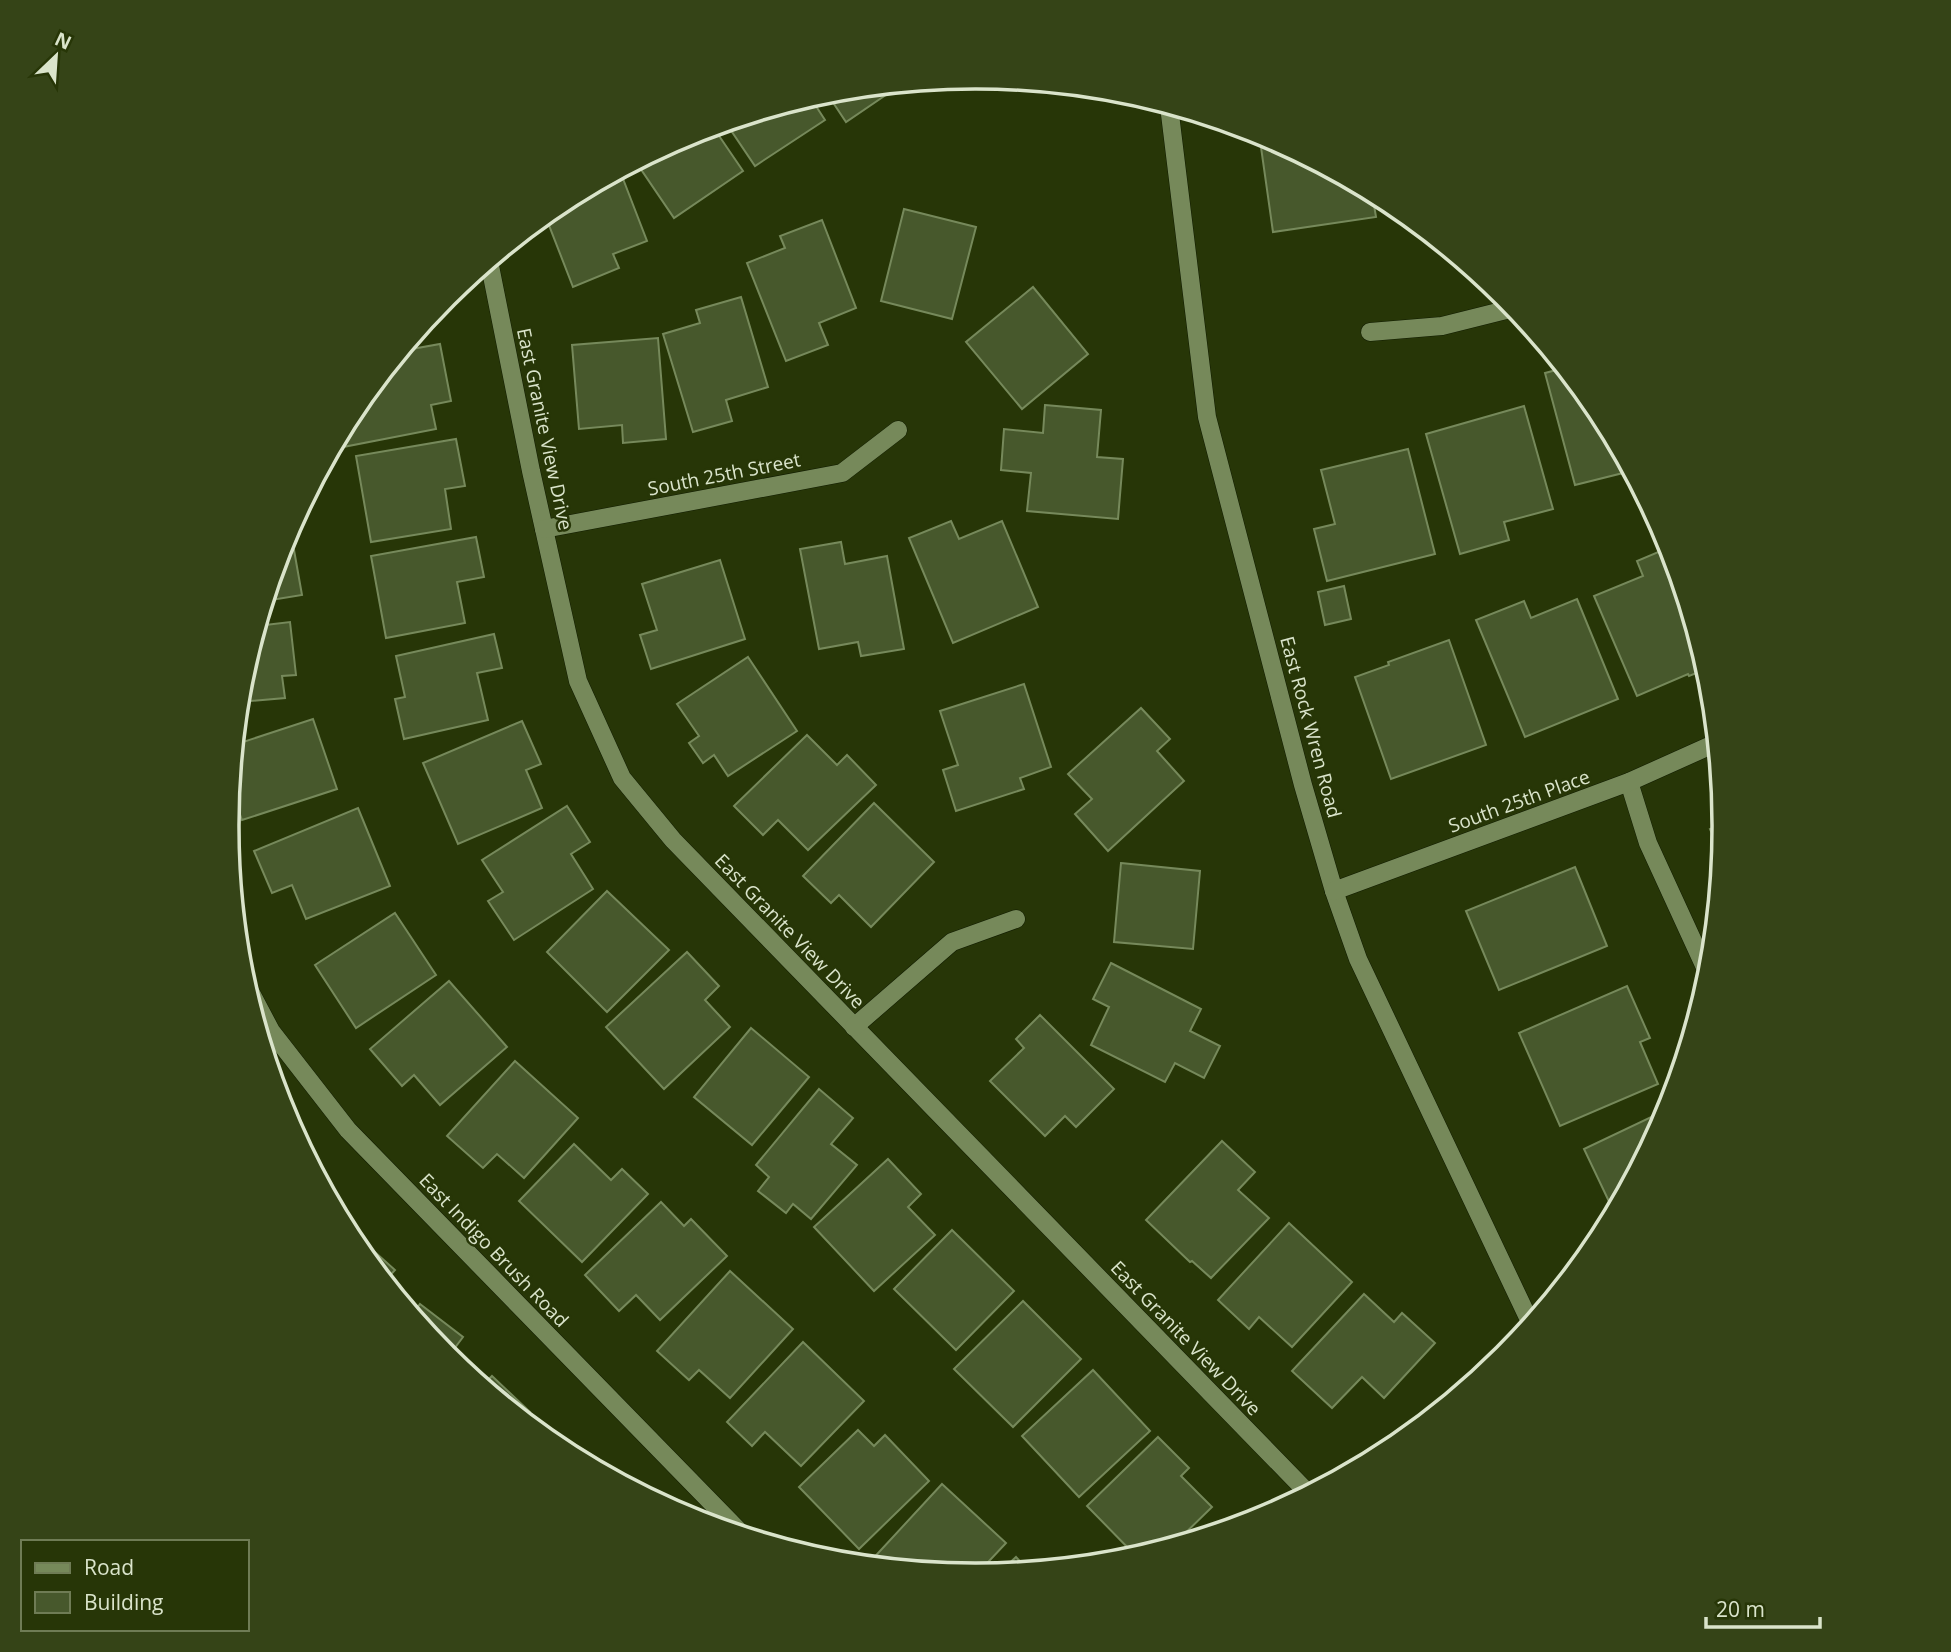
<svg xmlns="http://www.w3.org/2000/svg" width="1951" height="1652" font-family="'Open Sans',sans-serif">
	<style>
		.building { fill: #47582c; stroke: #76895b; stroke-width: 2 }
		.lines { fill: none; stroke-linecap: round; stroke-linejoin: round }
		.street-casing { stroke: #111c00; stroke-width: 19 }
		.street { stroke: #76895a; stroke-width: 18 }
		.labels { text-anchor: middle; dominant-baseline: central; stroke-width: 5; stroke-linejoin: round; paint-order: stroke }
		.street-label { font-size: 19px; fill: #dae4cb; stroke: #273607 }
		.rim { fill: none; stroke: #dae4cb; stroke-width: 3.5 }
	</style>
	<rect width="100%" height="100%" fill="#273607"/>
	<g class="building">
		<polygon points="902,84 846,122 826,92 830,91"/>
		<polygon points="810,97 825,120 755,166 726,123"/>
		<polygon points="713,127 743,171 674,218 636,162 689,134"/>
		<polygon points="1259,133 1372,193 1376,217 1273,232"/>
		<polygon points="620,171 647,241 613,254 619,268 573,287 545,215 560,203"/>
		<polygon points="904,209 976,227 952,319 881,301"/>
		<polygon points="822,220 856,308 819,323 828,345 786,361 747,263 785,248 780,236"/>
		<polygon points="1033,287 1088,354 1022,409 966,342"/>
		<polygon points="741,297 768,387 726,400 732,421 693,432 663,334 700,323 696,310"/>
		<polygon points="658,338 666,439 623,443 622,425 579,429 572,345"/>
		<polygon points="440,344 451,401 431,405 436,429 338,448 336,441 353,410 401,351"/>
		<polygon points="1564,368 1598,410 1631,471 1575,485 1545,373"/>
		<polygon points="1045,405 1101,410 1097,457 1123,459 1118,519 1027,511 1031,473 1001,470 1004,429 1043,433"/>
		<polygon points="1524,406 1553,509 1504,522 1509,540 1460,554 1426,434"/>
		<polygon points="456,439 465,486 445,489 451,529 371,542 356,456"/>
		<polygon points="1408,449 1435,554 1327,581 1314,529 1335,524 1321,470"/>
		<polygon points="951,521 959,539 1002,521 1038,607 953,643 909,538"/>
		<polygon points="476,537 484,577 457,582 465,623 386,638 371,556"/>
		<polygon points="841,542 845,564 887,556 904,649 861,656 858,642 819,649 800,549"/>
		<polygon points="1670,547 1707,669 1689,676 1688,674 1637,696 1594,596 1643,576 1637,561"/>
		<polygon points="280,550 281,552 294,550 302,595 265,601"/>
		<polygon points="720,560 745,639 651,669 640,635 657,630 642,584"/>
		<polygon points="1344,586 1351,619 1325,625 1318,592"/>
		<polygon points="1577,599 1618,699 1525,737 1476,620 1524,601 1531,618"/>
		<polygon points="290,622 296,675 282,676 285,698 239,702 241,679 257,626"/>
		<polygon points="494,634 502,668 477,673 488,720 404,739 395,699 405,697 396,656"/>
		<polygon points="1449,640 1486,745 1391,779 1355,677 1389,665 1388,662"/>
		<polygon points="748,657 797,731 728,776 714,755 703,763 689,743 699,736 677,704"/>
		<polygon points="1024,684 1051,767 1020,778 1024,789 956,811 943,770 958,765 940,711"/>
		<polygon points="1141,708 1170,739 1157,751 1184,781 1108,851 1075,814 1092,799 1068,774"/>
		<polygon points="313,719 337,789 242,820 230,787 234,745"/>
		<polygon points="522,721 541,764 526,770 542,808 458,844 423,763"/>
		<polygon points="807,735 837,765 847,755 876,785 808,850 778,820 763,835 734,806"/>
		<polygon points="874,803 934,862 871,927 839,895 831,903 803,876"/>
		<polygon points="567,806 590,842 571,854 593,889 514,940 488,901 503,892 482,860"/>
		<polygon points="358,808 390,886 306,919 292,885 272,893 254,851"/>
		<polygon points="1724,824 1724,826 1722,857 1710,829"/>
		<polygon points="1121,863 1200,871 1193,949 1114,942"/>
		<polygon points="1575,867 1607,946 1499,990 1466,911"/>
		<polygon points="607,891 669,950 607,1012 547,952"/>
		<polygon points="395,913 436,975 356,1028 315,965"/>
		<polygon points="687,952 719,986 705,1000 730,1027 664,1089 606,1027"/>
		<polygon points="1111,963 1201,1009 1190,1031 1220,1046 1204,1078 1175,1063 1165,1082 1091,1045 1109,1007 1093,999"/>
		<polygon points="449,981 507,1047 440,1105 414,1075 402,1086 370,1049"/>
		<polygon points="1627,986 1650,1038 1640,1042 1658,1084 1560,1126 1519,1033"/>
		<polygon points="1040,1015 1114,1089 1076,1127 1065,1116 1045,1136 990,1081 1024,1048 1016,1039"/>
		<polygon points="751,1028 809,1077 752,1145 694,1097"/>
		<polygon points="515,1061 578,1118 524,1178 497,1154 483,1168 447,1136"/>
		<polygon points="819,1089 853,1118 831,1144 857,1165 811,1219 793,1204 786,1213 758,1191 769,1177 756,1165"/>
		<polygon points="1668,1109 1667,1113 1614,1212 1584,1149"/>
		<polygon points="1222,1141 1255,1172 1238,1190 1269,1218 1211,1278 1192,1261 1190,1262 1146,1220"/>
		<polygon points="574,1144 611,1180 622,1169 648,1194 582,1262 519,1201"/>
		<polygon points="888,1159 921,1194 908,1207 935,1235 874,1291 814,1227"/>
		<polygon points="661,1202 684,1226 691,1219 727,1256 660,1320 636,1295 619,1311 585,1275"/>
		<polygon points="1289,1223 1352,1282 1292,1347 1259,1317 1249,1329 1218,1300"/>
		<polygon points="952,1230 1014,1291 956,1350 894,1289"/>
		<polygon points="357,1236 395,1270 385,1281 353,1242"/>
		<polygon points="730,1271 793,1329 730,1398 699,1370 689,1380 657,1351"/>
		<polygon points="1364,1294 1394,1322 1402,1313 1435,1343 1384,1398 1362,1377 1332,1408 1292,1371"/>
		<polygon points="1023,1301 1081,1359 1013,1427 954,1369"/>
		<polygon points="420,1304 463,1337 448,1357 412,1315"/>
		<polygon points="803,1342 864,1401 801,1466 765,1432 752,1446 727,1422"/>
		<polygon points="1093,1370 1150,1431 1079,1497 1022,1436"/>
		<polygon points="492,1376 530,1412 523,1419 482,1386"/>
		<polygon points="858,1430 874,1446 885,1435 929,1481 859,1549 799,1487"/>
		<polygon points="1158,1437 1189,1468 1181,1476 1212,1507 1173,1545 1136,1556 1087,1506"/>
		<polygon points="942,1484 1006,1543 976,1575 868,1564"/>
		<polygon points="1016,1557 1028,1570 999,1573"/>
	</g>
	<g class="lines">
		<defs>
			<g id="street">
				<polyline points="1169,106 1207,417 1303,785 1334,891 1358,959 1531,1324"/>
				<polyline points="489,261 531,471 578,681 622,778 673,840 1308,1493"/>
				<polyline points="1370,332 1442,326 1514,308"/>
				<polyline points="544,529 842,473 898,430"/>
				<polyline points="1629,782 1648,843 1709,976"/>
				<polyline points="1334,891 1629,782 1716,743"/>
				<polyline points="242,976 271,1031 348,1130 742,1534"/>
				<polyline points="854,1027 952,942 1016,919"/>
			</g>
		</defs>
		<use href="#street" class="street-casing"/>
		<use href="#street" class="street"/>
	</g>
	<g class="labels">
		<g class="street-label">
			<text transform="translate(545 429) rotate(78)">East Granite View Drive</text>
			<text transform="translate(724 474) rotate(-11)">South 25th Street</text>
			<text transform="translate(1311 727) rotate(75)">East Rock Wren Road</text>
			<text transform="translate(1519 801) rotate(-20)">South 25th Place</text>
			<text transform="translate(790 931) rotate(46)">East Granite View Drive</text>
			<text transform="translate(494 1250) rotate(46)">East Indigo Brush Road</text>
			<text transform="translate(1186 1338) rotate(46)">East Granite View Drive</text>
		</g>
	</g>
	<path d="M0 0H1951V1652H0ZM975 89H976A736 736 0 0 1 1712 825V827A736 736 0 0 1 976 1563H975A736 736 0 0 1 239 827V825A736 736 0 0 1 975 89Z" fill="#354417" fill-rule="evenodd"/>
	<path class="rim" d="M975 89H976A736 736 0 0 1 1712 825V827A736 736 0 0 1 976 1563H975A736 736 0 0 1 239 827V825A736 736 0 0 1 975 89Z"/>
	<rect x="21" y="1540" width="228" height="91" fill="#273607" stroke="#6f7c55" stroke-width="2"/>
	<rect x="35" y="1563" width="35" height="10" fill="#76895a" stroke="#6f7c55" stroke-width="2"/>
	<text x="84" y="1575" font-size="21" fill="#dae4cb">Road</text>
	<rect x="35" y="1592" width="35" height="21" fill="#47582c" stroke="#6f7c55" stroke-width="2"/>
	<text x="84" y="1610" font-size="21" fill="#dae4cb">Building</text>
	<g transform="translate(56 56) rotate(25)" stroke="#273607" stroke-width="5" paint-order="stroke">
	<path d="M0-5L12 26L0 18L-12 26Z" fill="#dae4cb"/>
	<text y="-10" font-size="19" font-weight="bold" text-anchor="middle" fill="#dae4cb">N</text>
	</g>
	<path d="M1706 1617v10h114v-10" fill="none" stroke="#dae4cb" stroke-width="3.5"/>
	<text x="1716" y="1617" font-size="21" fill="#dae4cb" stroke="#273607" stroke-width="5" paint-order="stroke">20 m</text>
</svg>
